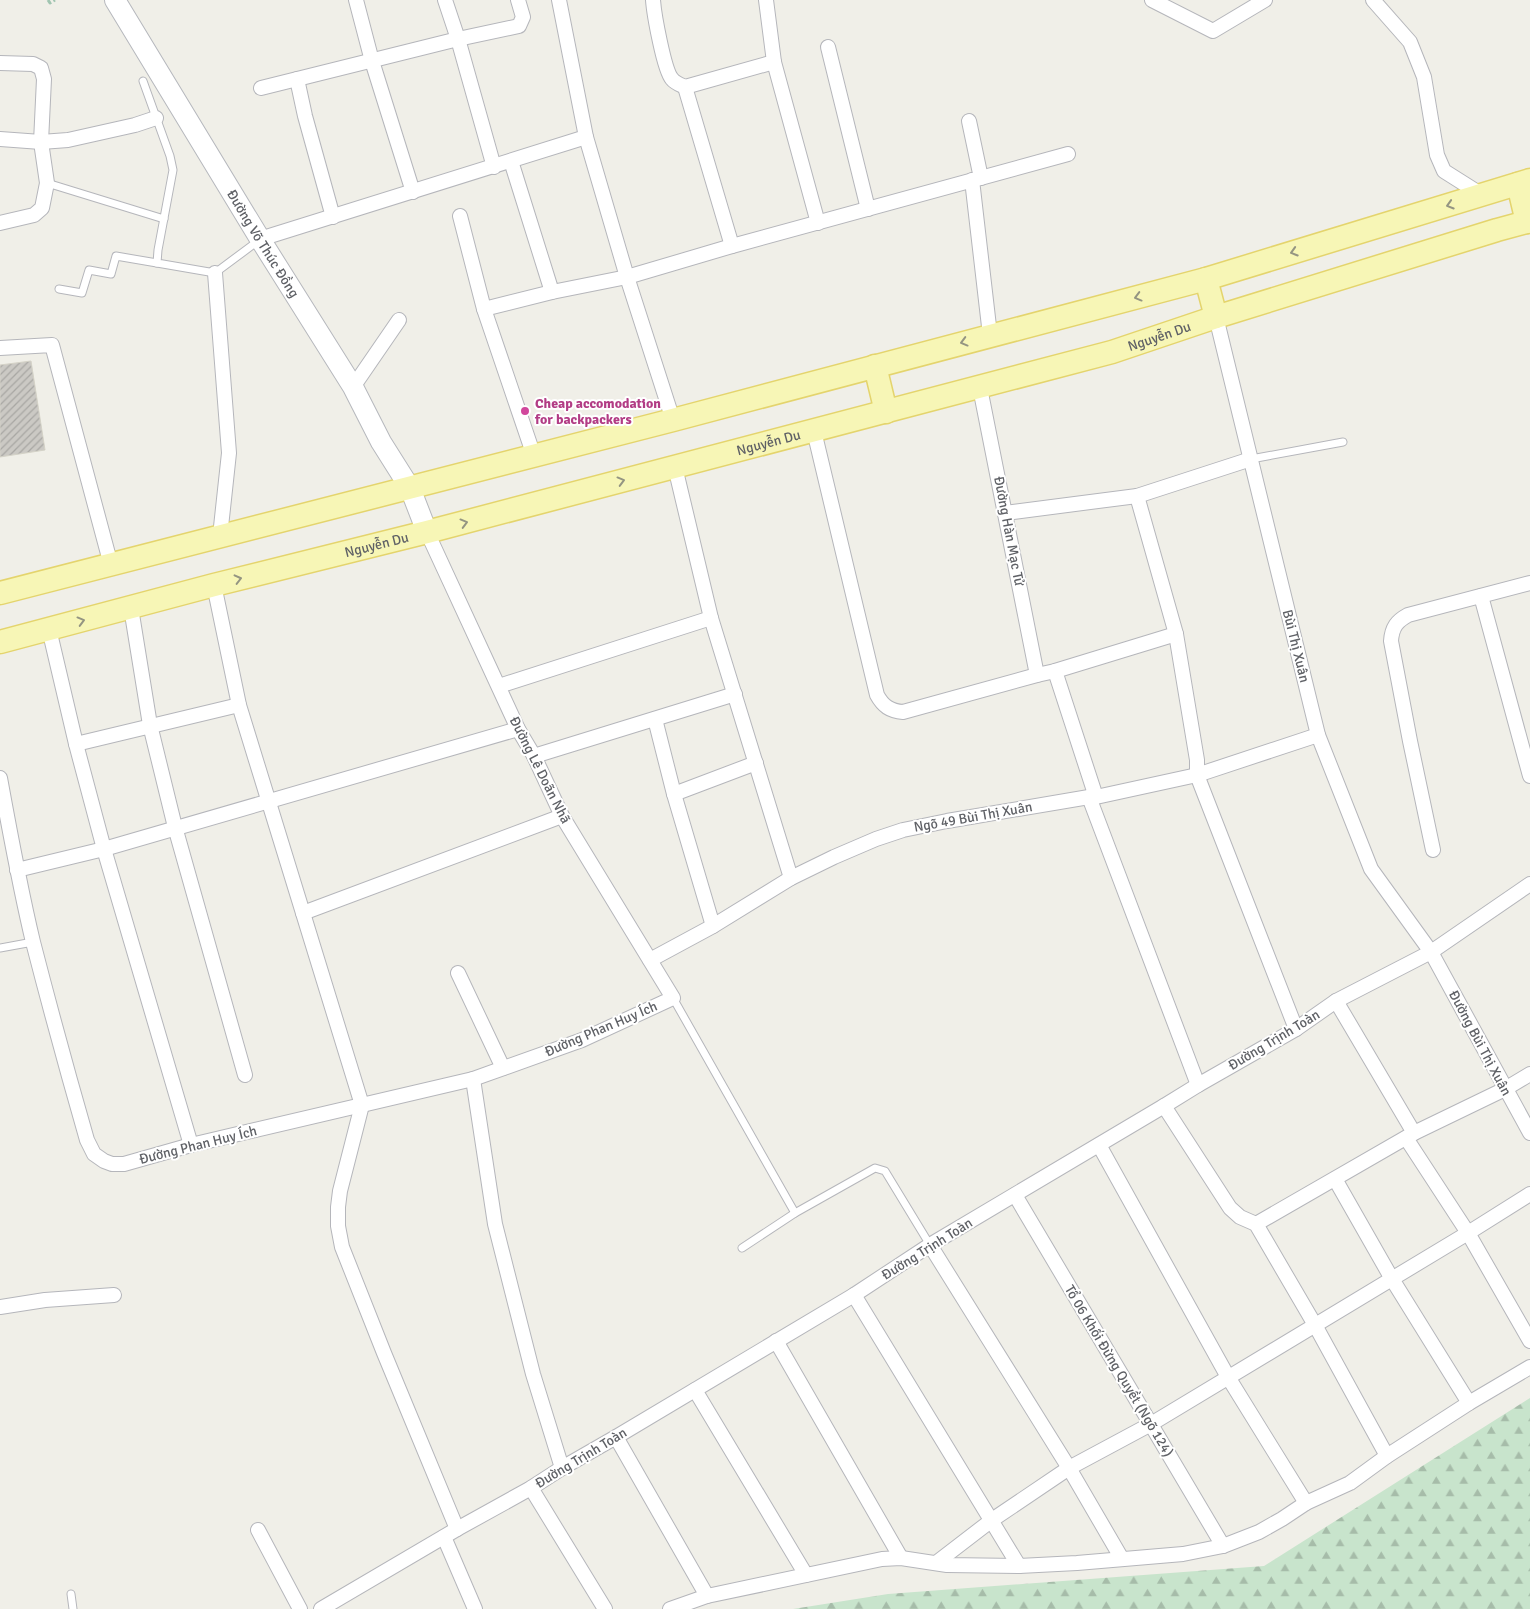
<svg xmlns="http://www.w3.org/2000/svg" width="1530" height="1609" font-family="Signika,sans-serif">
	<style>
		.forest { fill: url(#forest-firs) }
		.building { fill: url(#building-hatch); stroke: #d4d2c7 }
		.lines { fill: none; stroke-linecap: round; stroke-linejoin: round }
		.lane-casing { stroke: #b5b6bb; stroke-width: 9 }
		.street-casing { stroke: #b5b6bb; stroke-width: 16 }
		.secondary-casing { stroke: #b6b8bd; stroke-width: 22 }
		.primary-casing { stroke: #e4d46d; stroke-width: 25 }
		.path { stroke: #a1c5b1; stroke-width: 3; stroke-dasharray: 5 2.5; stroke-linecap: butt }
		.lane { stroke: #fff; stroke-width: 7 }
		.street { stroke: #fff; stroke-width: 14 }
		.secondary { stroke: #fff; stroke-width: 20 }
		.primary { stroke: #f7f6b6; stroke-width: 22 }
		.oneway { stroke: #949582 }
		.hotel-dot { fill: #d1479c; stroke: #fff; stroke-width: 2 }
		.labels { text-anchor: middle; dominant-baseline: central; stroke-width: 4; stroke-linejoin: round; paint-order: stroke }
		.street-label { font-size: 14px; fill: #5f6166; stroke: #fff }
		.hotel-label { font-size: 14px; font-weight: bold; fill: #b23c85; stroke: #fff; text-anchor: start }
	</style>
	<defs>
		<pattern id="forest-firs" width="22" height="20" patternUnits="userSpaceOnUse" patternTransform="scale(1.25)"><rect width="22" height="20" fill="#c8e4cc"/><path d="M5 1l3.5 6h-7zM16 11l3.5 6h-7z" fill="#a6bca9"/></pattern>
		<pattern id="building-hatch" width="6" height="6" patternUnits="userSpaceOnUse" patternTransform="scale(1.25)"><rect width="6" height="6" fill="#cbc9c4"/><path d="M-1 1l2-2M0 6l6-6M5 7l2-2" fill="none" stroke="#a8a7a3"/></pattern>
	</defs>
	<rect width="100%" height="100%" fill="#f0efe8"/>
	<polygon class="forest" points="1530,1398 1530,1609 793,1609 888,1594 1264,1566"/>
	<polygon class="building" points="31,361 45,450 0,457 0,365"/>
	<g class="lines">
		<defs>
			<g id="lane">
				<polyline points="143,81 170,156 173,170 158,250 157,263 215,273 258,241"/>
				<polyline points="47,183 164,219"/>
				<polyline points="59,289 82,293 89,270 111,274 116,256 157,263"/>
				<polyline points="1251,459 1343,442"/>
				<polyline points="0,948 33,942"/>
				<polyline points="673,998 795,1213"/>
				<polyline points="742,1248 795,1213 875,1168 885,1171 930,1245"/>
				<polyline points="71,1594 73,1609"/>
			</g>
			<g id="street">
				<polyline points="356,0 372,61 413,192"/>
				<polyline points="445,0 458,39 494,167"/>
				<polyline points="559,0 586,137 627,277 673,420"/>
				<path d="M653,0C654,14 664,70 672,79C675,83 681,85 685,87L774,62"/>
				<polyline points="766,0 774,62 818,223"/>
				<polyline points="1152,0 1213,31 1265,0"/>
				<polyline points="1373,0 1410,42 1424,77 1437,155 1444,171 1482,195"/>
				<polyline points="828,47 868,209"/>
				<polyline points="0,63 33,64 41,68 44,79 41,142 47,183 42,208 34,215 0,223"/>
				<polyline points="297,79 305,116 333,217"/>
				<polyline points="685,87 732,246"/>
				<polyline points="261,88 458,39 519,26 523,17 518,0"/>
				<polyline points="969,121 981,178"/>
				<polyline points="0,139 41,142 68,140 135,125 156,118"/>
				<polyline points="511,161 552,292 627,277 732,246 1068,154"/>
				<polyline points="972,180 990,335"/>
				<polyline points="460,216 484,309 534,456"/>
				<polyline points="260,239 586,137"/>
				<polyline points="215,273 229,453 220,536"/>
				<polyline points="484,309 552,292"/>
				<polyline points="1216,317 1318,735 1371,869 1431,952 1530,1133"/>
				<polyline points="0,348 52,345 111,565"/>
				<polyline points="353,387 399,320"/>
				<polyline points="980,388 1037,675"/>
				<path d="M814,431L877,695C883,706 890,711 903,712L1037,675L1055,671L1176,634"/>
				<polyline points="675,467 711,618 791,878"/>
				<polyline points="1137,496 1176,634 1197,760 1197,775 1296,1029"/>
				<polyline points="1005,513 1137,496 1251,459"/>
				<polyline points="214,585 239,705 362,1105 340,1191 338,1207 338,1226 342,1247 384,1353 457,1529"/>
				<polyline points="1481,596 1530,776"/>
				<polyline points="131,608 150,725 175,827 245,1075"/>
				<polyline points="49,629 76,744 104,849 191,1145"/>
				<polyline points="1055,671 1096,797"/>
				<polyline points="499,686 711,618"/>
				<polyline points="655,719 674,794 713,926"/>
				<polyline points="76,744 239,705"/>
				<polyline points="534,756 735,694"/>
				<path d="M0,778C10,833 20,888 33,942C50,1008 68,1074 87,1140L94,1154L104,1161L112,1164H124L191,1145L473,1079L582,1040L673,998L562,816L534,756L518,729L427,532"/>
				<polyline points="674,794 756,763"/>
				<polyline points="1089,797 1198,1085"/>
				<path d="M1433,850L1410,741L1391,641C1392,627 1397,621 1408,615L1530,583"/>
				<polyline points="17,870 104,849 518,729"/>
				<polyline points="303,913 562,816"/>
				<polyline points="650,960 713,926 791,878 834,857 876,839 903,830 947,821 1089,797 1096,797 1197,775 1318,735"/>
				<polyline points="458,973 503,1068"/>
				<polyline points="1336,1001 1414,1133"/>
				<polyline points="473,1079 495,1224 533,1374 562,1468"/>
				<polyline points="1164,1106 1230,1208 1240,1217 1256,1224 1315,1325 1387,1456"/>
				<polyline points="1406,1138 1468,1233 1530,1341"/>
				<polyline points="1099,1145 1228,1377 1306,1503"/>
				<polyline points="1335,1179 1392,1279 1469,1403"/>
				<polyline points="1015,1195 1223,1546"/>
				<polyline points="1256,1224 1414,1133 1505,1089 1530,1074"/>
				<polyline points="930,1245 1069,1468 1122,1559"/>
				<polyline points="854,1295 1019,1566"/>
				<polyline points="0,1307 45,1300 114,1295"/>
				<polyline points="776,1341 901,1558"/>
				<polyline points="695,1390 806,1575"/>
				<polyline points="616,1437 707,1596"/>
				<polyline points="531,1488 605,1609"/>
				<polyline points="258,1530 300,1609"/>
				<polyline points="444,1537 475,1609"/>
				<polyline points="936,1563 992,1520 1069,1468 1151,1424 1468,1233 1530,1194"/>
				<polyline points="321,1609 457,1529 531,1488 562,1468 616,1437 854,1295 930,1245 1164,1106 1198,1085 1296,1029 1336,1001 1431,952 1530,884"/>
				<polyline points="670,1609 707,1596 882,1559 901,1558 947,1565 1019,1566 1077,1563 1183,1554 1223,1546 1259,1532 1282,1519 1306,1503 1350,1483 1387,1456 1469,1403 1530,1367"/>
			</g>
			<g id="secondary">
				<path id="s1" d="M115,0L260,239L353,387L381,442L410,488L427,532"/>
			</g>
			<g id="primary">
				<polyline points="1518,184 1527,222"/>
				<polyline points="1206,279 1216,317"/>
				<polyline points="875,366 886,412"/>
				<polyline points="0,593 673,420 1206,279 1530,180"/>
				<path id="s2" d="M0,642L214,585L427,532L1112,352L1216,317L1497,230L1530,221"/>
			</g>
		</defs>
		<use href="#lane" class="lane-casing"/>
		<use href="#street" class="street-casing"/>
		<use href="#secondary" class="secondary-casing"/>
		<use href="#primary" class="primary-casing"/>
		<polyline class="path" points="48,0 50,3 55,0"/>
		<use href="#lane" class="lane"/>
		<use href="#street" class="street"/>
		<use href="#secondary" class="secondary"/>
		<use href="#primary" class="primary"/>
	</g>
	<defs><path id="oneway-chevron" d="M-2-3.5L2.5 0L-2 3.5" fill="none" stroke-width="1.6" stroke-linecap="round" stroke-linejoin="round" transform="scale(1.25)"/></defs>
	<g class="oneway">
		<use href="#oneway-chevron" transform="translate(1450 205) rotate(163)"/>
		<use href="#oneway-chevron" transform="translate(1294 252) rotate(163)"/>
		<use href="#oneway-chevron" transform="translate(1138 297) rotate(165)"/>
		<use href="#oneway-chevron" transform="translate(964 342) rotate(165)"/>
		<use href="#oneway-chevron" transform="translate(621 481) rotate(-15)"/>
		<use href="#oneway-chevron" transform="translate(464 523) rotate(-15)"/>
		<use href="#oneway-chevron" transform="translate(238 579) rotate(-14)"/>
		<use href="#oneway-chevron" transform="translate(81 621) rotate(-15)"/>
	</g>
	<circle class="hotel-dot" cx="525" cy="411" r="5"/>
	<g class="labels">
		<g class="street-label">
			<text stroke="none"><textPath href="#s1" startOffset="285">Đường Võ Thúc Đồng</textPath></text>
			<text stroke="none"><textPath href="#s2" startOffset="1199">Nguyễn Du</textPath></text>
			<text stroke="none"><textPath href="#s2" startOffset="794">Nguyễn Du</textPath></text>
			<text transform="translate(1009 531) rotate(79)">Đường Hàn Mạc Tử</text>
			<text stroke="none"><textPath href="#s2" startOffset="389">Nguyễn Du</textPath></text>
			<text transform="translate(1296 646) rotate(76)">Bùi Thị Xuân</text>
			<text transform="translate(540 770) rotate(63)">Đường Lê Doãn Nhã</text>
			<text transform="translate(973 817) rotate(-10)">Ngõ 49 Bùi Thị Xuân</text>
			<text transform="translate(601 1029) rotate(-23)">Đường Phan Huy Ích</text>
			<text transform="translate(1274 1040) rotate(-31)">Đường Trịnh Toàn</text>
			<text transform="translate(1480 1043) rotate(62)">Đường Bùi Thị Xuân</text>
			<text transform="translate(198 1145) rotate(-14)">Đường Phan Huy Ích</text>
			<text transform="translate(927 1249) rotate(-32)">Đường Trịnh Toàn</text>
			<text transform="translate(1119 1371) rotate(59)">Tổ 06 Khối Đừng Quyềt (Ngõ 124)</text>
			<text transform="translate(581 1458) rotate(-31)">Đường Trịnh Toàn</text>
		</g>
		<g class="hotel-label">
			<text x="535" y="403">Cheap accomodation<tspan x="535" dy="16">for backpackers</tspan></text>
		</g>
	</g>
</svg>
